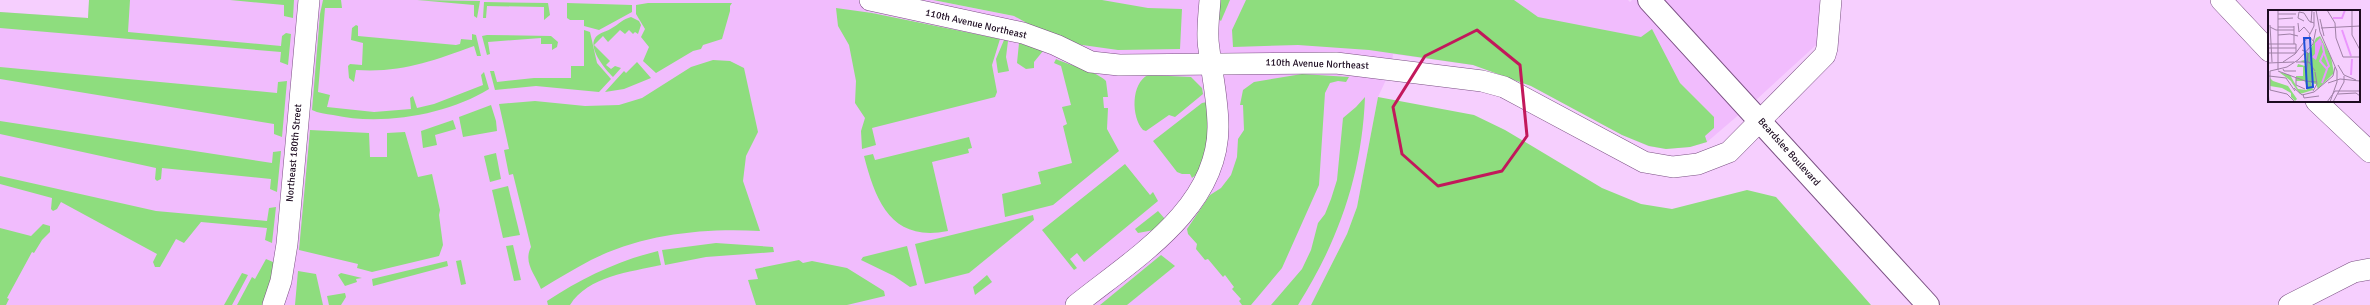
<svg xmlns="http://www.w3.org/2000/svg" width="2370" height="305" font-family="Signika,sans-serif">
	<style>
		.built { fill: #f1bcfd }
		.green { fill: #8edd7e }
		.lines { fill: none; stroke-linecap: round; stroke-linejoin: round }
		.minor-casing { stroke: #7a5083; stroke-width: 22 }
		.major-casing { stroke: #7a5083; stroke-width: 24 }
		.minor { stroke: #fff; stroke-width: 21 }
		.major { stroke: #fff; stroke-width: 22 }
		.marked { fill: none; stroke: #c2185b; stroke-width: 3; stroke-linejoin: round }
		.labels { text-anchor: middle; dominant-baseline: central; stroke-width: 3; stroke-linejoin: round; paint-order: stroke }
		.street-label { font-size: 10px; fill: #1d0c21; stroke: #fff }
		.inset-river { fill: none; stroke: #ea95fd; stroke-width: 2 }
		.inset-road { fill: none; stroke: #9f81a6; stroke-width: 1 }
		.view { fill: #1d4ed8; fill-opacity: 0.15; stroke: #1d4ed8; stroke-width: 2 }
		.inset-edge { fill: none; stroke: #1d0c21; stroke-width: 2 }
	</style>
	<rect width="100%" height="100%" fill="#f6cffe"/>
	<polygon class="built" points="89,0 933,0 1013,16 1015,0 1628,0 1630,2 1632,0 1838,0 1835,47 1815,46 1756,100 1707,142 1690,147 1666,149 1648,146 1622,135 1531,86 1501,74 1473,65 1393,54 1391,69 1378,97 1357,207 1347,234 1311,305 0,305 0,12 88,18"/>
	<g class="green">
		<polygon points="89,0 130,0 128,32 281,46 282,36 286,33 291,34 288,65 280,62 281,52 0,28 0,12 88,18"/>
		<polygon points="230,0 294,0 293,18 284,16 284,5"/>
		<path d="M323,0H341L342,8H325L318,92L330,95L327,107L374,112L411,109L410,98L413,96L417,108L434,104L483,85L481,75L484,72L489,89C447,115 381,126 333,115C326,114 318,113 312,110L320,14Z"/>
		<polygon points="417,0 480,1 477,18 474,16 474,5"/>
		<polygon points="933,0 1102,0 1148,8 1182,9 1180,49 1118,50 1061,42 1014,16"/>
		<polygon points="1219,0 1230,0 1221,21 1217,18"/>
		<polygon points="1246,0 1514,0 1538,17 1641,37 1652,29 1680,83 1714,117 1714,128 1705,136 1707,142 1690,147 1666,149 1649,146 1622,135 1531,86 1473,65 1369,50 1298,45 1233,47 1232,30"/>
		<polygon points="484,2 548,3 550,15 544,20 544,7 487,6 486,18 483,18"/>
		<polygon points="567,3 632,5 632,12 599,30 584,26 584,20 570,20 567,18"/>
		<polygon points="648,3 732,3 730,6 730,11 722,39 703,45 701,49 693,51 656,73 643,61 649,47 641,37 645,29 636,14 636,5"/>
		<polygon points="836,8 872,13 1000,39 992,65 997,92 995,97 872,128 876,145 862,149 861,131 865,118 855,103 856,81 849,45 838,26"/>
		<path d="M631,17L639,21L641,25L638,34L635,32L633,34L629,30L625,34L620,30L608,42L603,36L594,45L610,61L606,65L611,69L615,66L621,68L613,77C606,70 584,45 598,35C602,32 608,31 612,28C619,24 623,19 631,17Z"/>
		<path d="M356,25L358,26V36L456,45L460,44L461,39L472,40V34L476,35L481,56H477L474,46C432,61 402,73 356,70L354,82L349,78L348,66L350,64L362,65L363,43L351,40L352,28Z"/>
		<polygon points="584,30 590,32 597,63 611,79 599,92 536,86 495,90 490,71 494,71 497,82 534,78 571,78 571,66 584,66"/>
		<polygon points="487,35 551,36 558,42 557,47 552,50 552,44 541,44 541,38 488,42 490,54 487,55 482,36"/>
		<polygon points="1004,40 1008,41 1006,57 1009,71 998,73 996,59"/>
		<polygon points="1019,43 1043,51 1034,62 1034,68 1026,69 1017,63"/>
		<path d="M1056,59C1069,65 1098,72 1106,81L1108,97H1103L1104,108H1108L1107,129L1119,151L1053,205L1005,217L1002,194L1041,184L1038,172L1072,163L1063,126L1067,124L1062,107L1071,105L1061,66L1054,63Z"/>
		<path d="M713,60L730,61L744,68L758,132L746,156L743,181L760,231C703,228 643,234 591,260C574,269 557,279 541,289C535,274 523,263 531,247L513,174L509,175L504,150L509,149L499,104L535,101L585,106L619,105L642,98L691,67Z"/>
		<polygon points="637,62 651,78 624,89 605,92 624,71 626,73"/>
		<polygon points="0,67 277,93 278,82 287,81 282,137 274,134 274,124 0,79"/>
		<polygon points="1302,74 1349,77 1346,82 1338,81 1330,83 1325,93 1319,185 1282,268 1251,305 1242,305 1239,301 1241,299 1232,289 1234,287 1225,275 1223,277 1208,259 1205,260 1196,249 1197,244 1188,234 1187,229 1210,195 1221,188 1231,175 1237,157 1238,139 1244,130 1243,105 1240,105 1243,90 1254,82"/>
		<path d="M1148,75L1191,77L1202,88L1203,94L1175,117L1169,115L1146,131L1143,130C1131,117 1131,83 1148,75Z"/>
		<path d="M1365,97C1362,174 1339,240 1298,305H1271L1302,269L1311,250L1318,223L1325,214L1331,199L1337,180L1343,118L1356,107Z"/>
		<polygon points="1378,97 1474,115 1505,130 1602,188 1641,204 1672,209 1747,190 1776,197 1871,305 1311,305 1347,234 1357,207"/>
		<path d="M1207,102C1208,121 1210,167 1192,178L1190,174H1182L1177,172L1153,141L1202,103Z"/>
		<polygon points="491,105 496,121 497,131 463,137 459,117"/>
		<polygon points="453,120 456,129 435,135 437,145 423,148 421,131"/>
		<polygon points="0,121 272,163 273,152 281,151 277,192 270,189 271,179 162,168 161,179 157,181 155,179 156,168 0,134"/>
		<polygon points="310,130 369,133 370,157 387,157 387,133 405,132 418,177 432,174 440,210 439,215 443,245 439,256 372,272 357,268 358,264 299,250"/>
		<path d="M969,137L972,148L968,149L969,153L932,162L948,231C892,242 876,203 864,156L873,154L875,160Z"/>
		<polygon points="496,153 501,179 490,182 484,156"/>
		<polygon points="1125,164 1150,195 1153,192 1158,201 1084,262 1077,253 1070,259 1077,268 1074,270 1042,230"/>
		<polygon points="0,176 156,211 267,221 269,208 276,207 272,243 265,240 267,228 201,222 184,243 176,239 160,267 155,267 153,262 157,254 61,202 57,209 53,211 51,209 52,198 0,184"/>
		<polygon points="508,186 520,235 503,238 492,190"/>
		<polygon points="1158,211 1165,219 1154,230 1138,233 1135,229"/>
		<polygon points="1033,215 1034,220 969,273 925,284 915,244"/>
		<polygon points="43,224 50,226 50,232 42,240 34,253 32,252 7,298 9,299 6,305 0,305 0,228 31,236"/>
		<polygon points="716,243 773,247 774,252 706,257 665,265 662,250"/>
		<polygon points="513,245 521,280 514,281 506,246"/>
		<polygon points="907,246 917,285 910,287 894,276 861,260 863,257"/>
		<path d="M658,251L661,265C630,272 588,276 570,305H548L547,301C582,278 617,261 658,251Z"/>
		<polygon points="1161,255 1175,266 1127,305 1100,305"/>
		<polygon points="266,259 273,262 274,266 264,305 237,305 252,277 255,279"/>
		<polygon points="461,260 466,284 461,285 456,261"/>
		<polygon points="799,260 803,263 812,261 847,268 884,291 885,296 847,305 756,305 748,280 758,279 755,269"/>
		<polygon points="447,261 448,266 373,286 372,279"/>
		<polygon points="298,271 316,274 323,305 295,305"/>
		<polygon points="242,273 248,275 232,305 224,305"/>
		<polygon points="341,273 362,278 356,279 357,282 345,286 338,275"/>
		<polygon points="987,275 992,282 975,295 973,287"/>
		<polygon points="345,293 346,297 341,305 329,305 327,296"/>
	</g>
	<g class="lines">
		<defs>
			<g id="minor">
				<polyline points="870,0 1023,33 1056,45 1091,62 1119,65 1336,63 1482,81 1504,87 1644,162 1673,167 1698,164 1729,152 1825,55 1827,48 1831,0"/>
				<polyline points="2221,0 2269,51"/>
				<polyline points="2316,101 2370,152"/>
				<polyline points="273,305 281,281 287,244 309,0"/>
				<path d="M1076,305C1133,259 1218,209 1218,127C1218,100 1212,75 1209,49C1206,33 1209,16 1210,0"/>
				<polyline points="2289,305 2354,272 2370,269"/>
			</g>
			<polyline id="major" points="1649,0 1928,305"/>
		</defs>
		<use href="#minor" class="minor-casing"/>
		<use href="#major" class="major-casing"/>
		<use href="#minor" class="minor"/>
		<use href="#major" class="major"/>
	</g>
	<path class="marked" d="M1477,30L1520,65L1527,136L1502,171L1438,186L1402,154L1393,107L1425,56Z"/>
	<g class="labels">
		<g class="street-label">
			<text transform="translate(976 24) rotate(13)">110th Avenue Northeast</text>
			<text transform="translate(1317 64) rotate(2)">110th Avenue Northeast</text>
			<text transform="translate(1789 152) rotate(48)">Beardslee Boulevard</text>
			<text transform="translate(294 153) rotate(-85)">Northeast 180th Street</text>
		</g>
	</g>
	<g transform="translate(2268 10)">
		<rect width="92" height="92" fill="#f6cffe"/>
		<path d="M52,26L63,47L66,63L50,79L48,74L43,73L45,80L32,84L24,73L23,71L11,62L22,65L30,79L39,80L37,71H28V66H35V57H29L30,54L37,56V53L32,51L37,50V43H41L48,28ZM2,68L5,71L20,76L29,89L27,91L23,87V83L14,78L2,76Z" fill="#8edd7e"/>
		<path d="M52,28L54,32L48,50L44,47L47,44V33Z" fill="#ea95fd"/>
		<path class="inset-river" d="M65,8H74L77,0M74,20L83,46M56,43L61,56L59,58M83,65L84,49M54,73L59,59L52,51L56,42L54,33"/>
		<path class="inset-road" d="M10,0V60M48,0L52,22L69,61V72L62,92M59,0L67,13L68,28L75,47H92M84,0V25L92,40M10,4H28M10,9L25,8M52,9L56,26M36,11L30,8L31,2L36,3L41,11L46,13M30,13L31,22L36,17L42,24M43,13L44,0M2,15L4,52M26,16V34M2,17L8,20H26M10,17H26M53,18L92,16M10,25L22,24L30,26M46,32L41,26L46,16V2M0,34H28V43H0M0,38H28M34,40L40,43L38,71M15,52L27,44L39,28M28,52H41L47,61M0,53L26,52M70,55L76,65L88,70M15,59L16,61H28M10,61L37,71L49,72M1,66L18,68L27,81M28,68V75L37,79M60,73L72,69L92,71M26,78L34,85L46,82L65,66L67,57M0,80L1,92M45,81L49,74L47,62M35,84L36,88L51,86M70,84L88,83L92,86M27,92L19,84L2,80V61L19,57L30,50L45,34L48,19M59,92L67,81H92M65,92L76,72V66"/>
		<path class="view" d="M36,28H42L45,77L39,78Z"/>
		<rect width="92" height="92" class="inset-edge"/>
	</g>
</svg>
